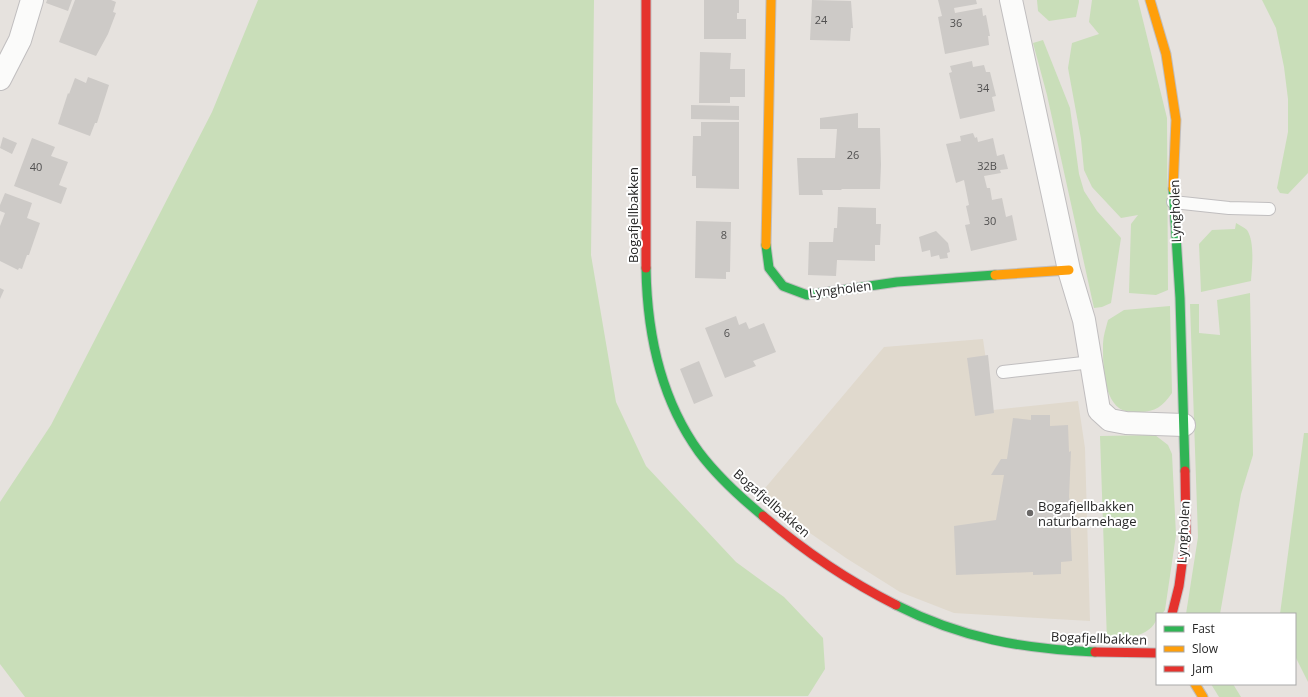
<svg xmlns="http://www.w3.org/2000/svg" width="1308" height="697" font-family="'Open Sans',sans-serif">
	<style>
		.education { fill: #e0d9cd }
		.green { fill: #c9deb9 }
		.building { fill: #cdcac7 }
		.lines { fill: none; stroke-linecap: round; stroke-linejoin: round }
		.lane-casing { stroke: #c0bebf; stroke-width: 14 }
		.street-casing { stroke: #c0bebf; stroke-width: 24 }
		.fast-casing { stroke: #c0bebf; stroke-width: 11 }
		.slow-casing { stroke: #c0bebf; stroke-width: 11 }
		.jam-casing { stroke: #c0bebf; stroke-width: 11 }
		.lane { stroke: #fbfbfa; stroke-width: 12 }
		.street { stroke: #fbfbfa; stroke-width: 22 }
		.fast { stroke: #30b455; stroke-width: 9 }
		.slow { stroke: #ff9f0a; stroke-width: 9 }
		.jam { stroke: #e5322d; stroke-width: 9 }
		.poi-dot { fill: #6a6867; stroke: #fff; stroke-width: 1.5 }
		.labels { text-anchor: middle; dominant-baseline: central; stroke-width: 4; stroke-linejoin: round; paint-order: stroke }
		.number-label { font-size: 11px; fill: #515050 }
		.street-label { font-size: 13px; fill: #272727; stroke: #fff }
		.poi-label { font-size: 13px; fill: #272727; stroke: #fff; text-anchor: start }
	</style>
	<rect width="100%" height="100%" fill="#e6e2de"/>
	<polygon class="education" points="983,339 993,410 1078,401 1085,448 1090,621 954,613 900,592 846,558 794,522 761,493 884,347"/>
	<g class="green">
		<polygon points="258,0 594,0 591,255 616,402 646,466 736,562 784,597 823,638 825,669 808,696 25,697 0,664 0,502 51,425 212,112"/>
		<polygon points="1037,0 1079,0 1079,2 1076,17 1049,21 1038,11"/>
		<polygon points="1092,0 1138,0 1167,118 1168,290 1156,295 1129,293 1131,224 1138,215 1121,218 1092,187 1084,170 1081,139 1068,68 1072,43 1099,34 1089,22"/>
		<polygon points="1262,0 1308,0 1308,173 1288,194 1280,193 1277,188 1288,132 1288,99 1284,67 1276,28"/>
		<polygon points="1043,40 1070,108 1079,174 1084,191 1097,211 1121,238 1111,303 1102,307 1094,308 1047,95 1033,43"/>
		<path d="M1236,223C1239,225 1244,227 1247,230C1255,242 1252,268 1251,281L1201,292L1199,244L1212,230L1235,229Z"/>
		<polygon points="1250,293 1253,455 1241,494 1220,614 1186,614 1198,537 1190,304 1199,304 1199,333 1220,335 1217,300"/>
		<path d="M1170,306L1172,393C1163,406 1155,412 1140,412C1134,412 1123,412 1119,408C1103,396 1103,363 1103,344C1103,336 1106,328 1108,320L1124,310Z"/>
		<polygon points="1304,433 1308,433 1308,682 1295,656 1295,614 1280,614"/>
		<path d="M1155,435L1168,445L1172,454L1176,535L1165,610L1162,614H1157C1157,636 1124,639 1107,641L1100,436Z"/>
		<polygon points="1211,684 1233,684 1241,697 1219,697"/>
	</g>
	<g class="building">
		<polygon points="47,0 72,0 68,11 46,3"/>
		<polygon points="75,0 111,0 116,2 113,12 116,13 108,34 96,56 59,42"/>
		<polygon points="704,0 739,0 739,13 737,13 737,19 746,19 746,39 704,39"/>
		<polygon points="812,0 851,1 853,28 851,28 850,41 810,40"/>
		<polygon points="938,0 976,0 977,4 954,8 955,13 982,8 983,16 986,15 990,36 988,36 989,45 945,54 938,17 942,16"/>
		<polygon points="700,52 731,53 730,69 745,69 745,97 730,97 730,103 699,103"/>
		<polygon points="972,61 973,67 984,65 986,72 990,72 996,96 992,97 995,111 960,119 949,73 952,72 950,66"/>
		<polygon points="88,77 109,85 97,123 95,123 90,136 58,124 68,93 69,94 75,78 86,83"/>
		<polygon points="691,105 739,106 739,120 691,119"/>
		<polygon points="858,113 858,128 880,128 881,165 880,189 842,189 841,190 822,190 823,195 799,195 797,158 835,158 837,129 820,129 820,118"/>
		<polygon points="701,122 739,122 739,189 696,188 696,176 692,176 693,136 701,136"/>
		<polygon points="973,133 975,138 977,137 978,142 993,138 997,156 1004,154 1008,169 1000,170 1001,173 984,176 987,188 990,188 992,200 1002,198 1006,217 1012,215 1017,240 971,251 965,225 970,224 966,206 969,205 964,180 956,183 946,144 961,141 960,136"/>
		<polygon points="3,137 17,143 12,154 0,148"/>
		<polygon points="32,138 55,147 51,156 68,162 59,185 67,188 61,204 14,186"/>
		<polygon points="5,193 32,203 27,218 40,223 29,255 27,255 22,269 19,268 18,270 0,261 0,226 5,213 0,211 0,205"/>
		<polygon points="838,207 876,208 876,224 881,224 880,245 875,245 875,261 837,260 836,276 808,275 809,242 833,242 834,228 837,228"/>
		<polygon points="696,221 731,222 730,272 726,272 726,279 695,278"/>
		<polygon points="936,231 948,243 950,252 947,253 948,258 940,259 939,255 931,257 930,250 922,252 919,237"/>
		<polygon points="0,288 4,290 0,299"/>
		<polygon points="736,316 739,325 746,322 749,329 764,323 776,352 753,361 756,366 725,378 705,328"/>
		<polygon points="988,355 994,413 975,416 967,358"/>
		<polygon points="699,361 713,396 694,404 680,369"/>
		<polygon points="1031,415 1050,415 1050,426 1068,425 1069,452 1071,451 1069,497 1073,515 1070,515 1072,561 1061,562 1061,574 1033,575 1033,572 956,575 954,526 996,520 1004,475 991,475 1001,459 1007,459 1013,418 1031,420"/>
	</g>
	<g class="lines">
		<defs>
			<g id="lane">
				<polyline points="1173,202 1229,208 1269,209"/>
				<polyline points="1003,372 1092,362"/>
			</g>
			<g id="street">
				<polyline points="1011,0 1069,270 1084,320 1099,410 1110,420 1126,423 1184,425"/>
				<polyline points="0,79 20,40 32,0"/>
			</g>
			<g id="fast">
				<polyline points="1173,189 1180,298 1185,471"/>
				<polyline points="766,245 769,268 783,286 807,295 897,282 995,275"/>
				<path d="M646,268C647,332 660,398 699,452C717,476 740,497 763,516"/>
				<path d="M896,605C961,638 1022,649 1095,652"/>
			</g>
			<g id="slow">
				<polyline points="1150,0 1166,54 1176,120 1173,189"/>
				<polyline points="766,245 771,0"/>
				<polyline points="995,275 1069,270"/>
				<polyline points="1195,684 1203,697"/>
			</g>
			<g id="jam">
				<polyline points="646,0 646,268"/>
				<path d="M763,516C804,551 848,581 896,605"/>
				<polyline points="1172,614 1179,586 1186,535 1185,471"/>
				<polyline points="1095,652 1157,653"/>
			</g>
		</defs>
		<use href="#lane" class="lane-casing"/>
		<use href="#street" class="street-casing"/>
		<use href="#fast" class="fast-casing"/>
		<use href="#slow" class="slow-casing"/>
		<use href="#jam" class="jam-casing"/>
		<use href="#lane" class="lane"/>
		<use href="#street" class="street"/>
		<use href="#fast" class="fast"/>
		<use href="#slow" class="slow"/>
		<use href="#jam" class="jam"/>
	</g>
	<circle class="poi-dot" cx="1030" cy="513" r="4"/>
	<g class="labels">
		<g class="number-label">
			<text x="821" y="19">24</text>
			<text x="956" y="22">36</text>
			<text x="983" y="87">34</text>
			<text x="853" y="154">26</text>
			<text x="987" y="165">32B</text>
			<text x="36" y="166">40</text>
			<text x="990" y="220">30</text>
			<text x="724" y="234">8</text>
			<text x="727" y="332">6</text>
		</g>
		<g class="street-label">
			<text transform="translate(1175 211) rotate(-92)">Lyngholen</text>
			<text transform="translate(633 215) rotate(-90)">Bogafjellbakken</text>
			<text transform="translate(840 289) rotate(-7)">Lyngholen</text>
			<text transform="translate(772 503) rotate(41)">Bogafjellbakken</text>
			<text transform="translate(1183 532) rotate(-87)">Lyngholen</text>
			<text transform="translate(1099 638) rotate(2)">Bogafjellbakken</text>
		</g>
		<g class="poi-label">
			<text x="1038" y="506">Bogafjellbakken<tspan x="1038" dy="15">naturbarnehage</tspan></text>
		</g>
	</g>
	<rect x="1156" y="613" width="140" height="72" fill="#ffffff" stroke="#a9a9a9"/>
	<rect x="1164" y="626" width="20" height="6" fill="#30b455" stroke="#a9a9a9"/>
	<text x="1192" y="633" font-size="12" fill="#272727">Fast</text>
	<rect x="1164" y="646" width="20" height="6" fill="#ff9f0a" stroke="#a9a9a9"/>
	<text x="1192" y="653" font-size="12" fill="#272727">Slow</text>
	<rect x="1164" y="666" width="20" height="6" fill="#e5322d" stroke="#a9a9a9"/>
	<text x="1192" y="673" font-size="12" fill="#272727">Jam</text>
</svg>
